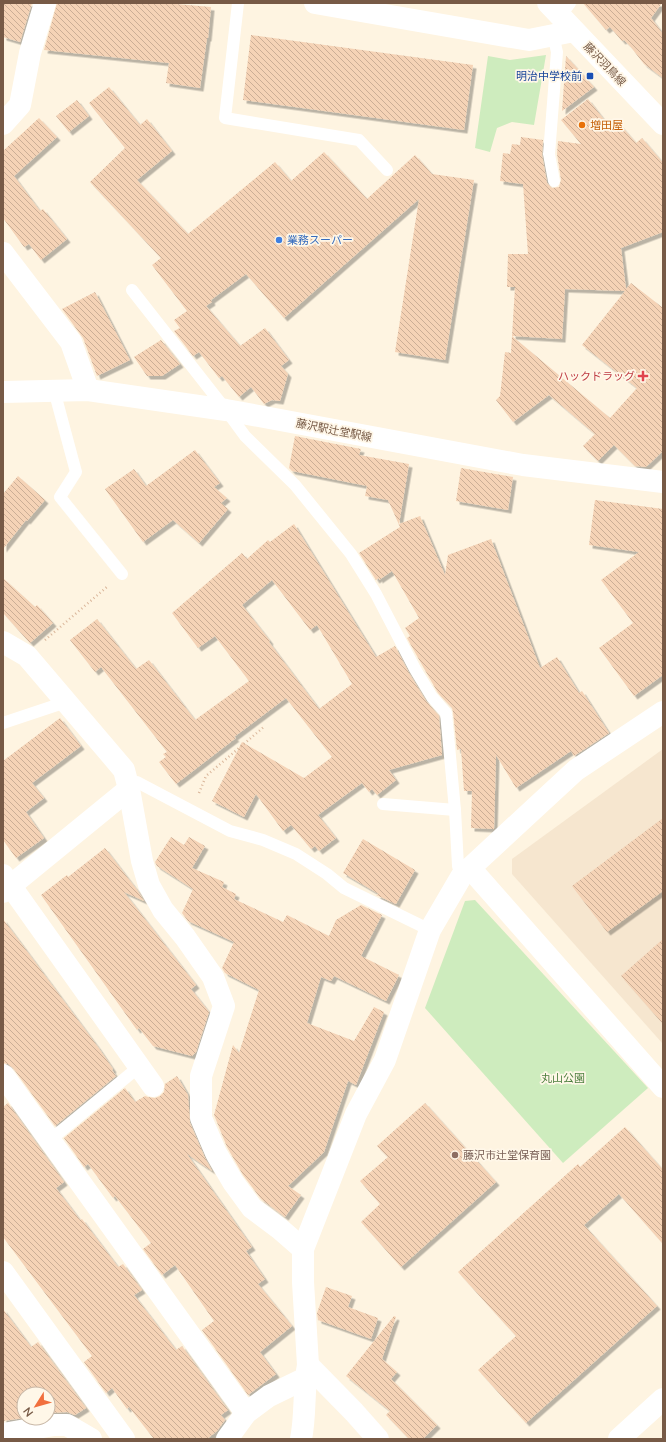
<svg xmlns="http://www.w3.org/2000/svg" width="666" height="1442" font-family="Mulish,'Noto Sans JP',sans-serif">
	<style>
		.residential { fill: #f6e6cf }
		.green { fill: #ceecbe }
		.building { fill: url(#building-back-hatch); fill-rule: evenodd; filter: url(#shadow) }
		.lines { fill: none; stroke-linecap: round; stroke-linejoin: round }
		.path { stroke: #dab69a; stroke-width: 2.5; stroke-dasharray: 1 3; stroke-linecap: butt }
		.lane { stroke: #fff; stroke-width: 12 }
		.street { stroke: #fff; stroke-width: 22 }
		.secondary { stroke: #fff; stroke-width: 22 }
		.transit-dot { fill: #1a4fb4; stroke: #fff7e8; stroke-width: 1.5 }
		.food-dot { fill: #e8710a; stroke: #fff7e8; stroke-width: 1.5 }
		.shop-dot { fill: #3f7fe0; stroke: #fff7e8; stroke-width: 1.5 }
		.health-dot { fill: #e0444e; stroke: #fff7e8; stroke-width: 1.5 }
		.education-dot { fill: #8d6e63; stroke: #fff7e8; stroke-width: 1.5 }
		.labels { text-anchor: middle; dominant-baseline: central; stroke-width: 3.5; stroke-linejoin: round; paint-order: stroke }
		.street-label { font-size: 11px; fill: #775a46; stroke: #fff7e8 }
		.transit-label { font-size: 11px; fill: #164399; stroke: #fff7e8; text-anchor: end }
		.food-label { font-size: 11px; fill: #c56008; stroke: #fff7e8; text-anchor: start }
		.shop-label { font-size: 11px; fill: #366cbe; stroke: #fff7e8; text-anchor: start }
		.health-label { font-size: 11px; fill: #be3a42; stroke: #fff7e8; text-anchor: end }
		.park-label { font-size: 11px; fill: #4c7e3d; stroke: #fff7e8 }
		.education-label { font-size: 11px; fill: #785e54; stroke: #fff7e8; text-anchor: start }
	</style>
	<defs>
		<pattern id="building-back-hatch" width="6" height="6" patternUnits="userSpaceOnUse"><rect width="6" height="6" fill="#f5d3b6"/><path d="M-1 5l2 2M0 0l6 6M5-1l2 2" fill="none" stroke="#cbae96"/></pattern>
		<filter id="shadow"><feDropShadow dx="3.5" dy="3.5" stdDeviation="0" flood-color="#0004"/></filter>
	</defs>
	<rect width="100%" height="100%" fill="#fef4e1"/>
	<polygon class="residential" points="663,749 663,1044 512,874 512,859"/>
	<g class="green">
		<polygon points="546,55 534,125 512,122 497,128 490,152 475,148 488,56 510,60"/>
		<polygon points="475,900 648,1088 563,1163 425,1008 465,901"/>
	</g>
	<g class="building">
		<polygon points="3,3 32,3 20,42 3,37"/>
		<polygon points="57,3 165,3 211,7 208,38 207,38 200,88 166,83 169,63 44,50"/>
		<polygon points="583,3 662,3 651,18 663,34 663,78 644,64 630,46 624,40 622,41 610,27 606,30"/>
		<polygon points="251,35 473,65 464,130 243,100"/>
		<polygon points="566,56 594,87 562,111"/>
		<polygon points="109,87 140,125 147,119 172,151 137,180 188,234 275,162 291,181 324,152 367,199 415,155 432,174 474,180 445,360 395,352 419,199 284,318 246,274 211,300 212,302 206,306 240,346 265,328 289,360 281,366 288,374 280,401 272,400 264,404 251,387 239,397 222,376 219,378 199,352 193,356 174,331 180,328 174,320 187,311 152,265 161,258 90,182 125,148 89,103"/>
		<polygon points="588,99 609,126 616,120 636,143 642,138 663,163 663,232 621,248 626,289 631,283 663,308 663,451 646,467 635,466 614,445 598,461 583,446 595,434 549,395 513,422 496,400 500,396 505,352 511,353 512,336 610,418 637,388 582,345 625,291 565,289 562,339 512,336 515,287 507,287 508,254 528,254 523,184 500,181 503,153 510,154 512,144 520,145 521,137 543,140 542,155 547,183 552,188 559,187 561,180 557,154 558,141 581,144 561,120"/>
		<polygon points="77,100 89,116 69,132 56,116"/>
		<polygon points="39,118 57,137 14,176 40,211 43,209 67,239 41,260 29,244 24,247 3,218 3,151"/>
		<polygon points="95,292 130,360 97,376 83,338 62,309"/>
		<polygon points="161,340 180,364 162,376 147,376 134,357"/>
		<polygon points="295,436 361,449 359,455 409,464 399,524 420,516 445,575 448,555 491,539 540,668 557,657 579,693 582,691 609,733 574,756 571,751 516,788 496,755 494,829 471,828 472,791 464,791 461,749 457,750 453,712 452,708 438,693 422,665 407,638 410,636 405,628 419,618 392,571 379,580 379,578 376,580 359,553 400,527 388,500 365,496 367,486 292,471 289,468"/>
		<polygon points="195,450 220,483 214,487 227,498 221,503 228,509 199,543 173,520 143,542 105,489 134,469 146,486"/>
		<polygon points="461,468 513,477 508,510 456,501"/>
		<polygon points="18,476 45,500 27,521 26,520 3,549 3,494"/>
		<polygon points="595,500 663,509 663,675 634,696 599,648 633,623 601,580 639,552 589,545"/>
		<path d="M294,524L376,657L395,646L409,673L426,701L439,716L442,755L389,770L396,780L377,795L372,789L369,792L362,783L318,815L336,838L319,851L315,846L311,849L291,825L283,831L256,794L244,817L212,801L242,742L304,778L332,757L286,698L234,737L236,738L176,784L159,762L166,757L163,754L167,752L101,667L95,672L70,640L97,619L136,669L149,660L195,720L249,681L215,636L198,648L172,613L242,553L247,559L268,540L270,542ZM272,580L310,630L317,625L352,684L319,709L269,642L270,641L242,605Z"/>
		<polygon points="3,578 35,607 37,605 53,623 30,643 3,613"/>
		<polygon points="60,718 81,746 32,783 44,798 26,812 44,838 16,858 3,840 3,761"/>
		<polygon points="663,818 663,891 607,932 572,886"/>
		<polygon points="171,837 184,845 189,837 205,846 192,868 224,882 222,887 236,894 234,899 283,922 287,915 329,936 336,920 361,905 382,915 361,956 399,975 386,1001 334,976 331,981 321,977 307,1023 354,1041 374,1007 384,1012 356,1085 348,1081 324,1152 288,1186 301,1195 285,1217 261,1199 243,1175 227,1147 214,1115 233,1045 239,1053 259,990 225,973 222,968 234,942 188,921 182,913 193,889 157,866 155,862"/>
		<polygon points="363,839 415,870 396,904 376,895 379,894 343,873"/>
		<polygon points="105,848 137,890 144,901 124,892 196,985 191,989 209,1012 196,1052 192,1056 153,1046 139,1028 137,1030 41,895 67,875 68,877"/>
		<polygon points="3,919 98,1047 113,1069 112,1070 116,1076 55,1126 13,1068 8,1064 3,1063"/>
		<polygon points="663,939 663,1024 621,976"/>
		<polygon points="177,1076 188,1095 190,1123 205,1158 212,1171 187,1154 252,1247 246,1251 265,1279 258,1284 292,1326 260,1352 276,1374 248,1395 202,1330 214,1321 175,1265 162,1275 143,1249 151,1243 115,1196 113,1198 88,1164 84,1167 64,1138 125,1088 135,1102 145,1096 148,1097 155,1098 160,1096 164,1092 165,1084"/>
		<polygon points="8,1103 64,1182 56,1188 80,1220 82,1219 118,1267 123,1264 142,1290 134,1295 176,1350 182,1346 228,1410 221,1415 225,1420 217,1431 207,1439 154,1439 129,1407 127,1409 112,1388 106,1393 84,1362 92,1356 3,1237 3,1107"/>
		<polygon points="425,1103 496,1182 401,1267 361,1222 380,1204 360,1181 388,1157 377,1146"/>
		<polygon points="625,1127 663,1170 663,1244 619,1194 584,1225 657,1306 526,1423 478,1370 516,1336 458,1272 578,1164 580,1167"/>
		<polygon points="326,1287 352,1296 348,1307 378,1318 371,1339 318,1320 317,1313"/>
		<polygon points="3,1309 31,1347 38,1342 86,1408 75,1415 67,1412 48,1413 48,1394 24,1394 24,1418 3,1421"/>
		<polygon points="394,1316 396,1317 382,1359 397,1372 391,1379 437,1425 423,1439 409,1439 386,1415 390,1411 346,1376"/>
	</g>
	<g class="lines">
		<g class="path">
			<polyline points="45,640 108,586"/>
			<polyline points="199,793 206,776 265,726"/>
		</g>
		<g class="lane">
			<polyline points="238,3 225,118 359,140 387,170"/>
			<polyline points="560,16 570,3"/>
			<polyline points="553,35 557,52 549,154 554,181"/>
			<polyline points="132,290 226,410 245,436 295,485 351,554 376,594 415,669 432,697 446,713 455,810 458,866 461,877"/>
			<polyline points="54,390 76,472 60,497 122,574"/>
			<polyline points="3,723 66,702"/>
			<polyline points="129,789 137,782 230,831 263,840 296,854 327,874 344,888 430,930"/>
			<polyline points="383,804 455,810"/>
			<polyline points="50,1140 140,1066"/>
		</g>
		<g class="street">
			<polyline points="315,3 529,40 574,31"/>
			<polyline points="3,124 20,105 30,53 45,3"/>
			<polyline points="3,253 71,342 88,390"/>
			<polyline points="3,642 27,656 124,770 129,789 142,861 149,885 163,910 185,937 213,977 224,1006 201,1076 201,1118 216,1153 233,1182 252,1208 280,1229 303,1249"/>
			<polyline points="3,875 153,1086"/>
			<polyline points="3,892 129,789"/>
			<polyline points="3,1075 246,1413"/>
			<polyline points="3,1272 124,1439"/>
			<polyline points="308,1365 354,1412 378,1439"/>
			<polyline points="3,1434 54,1425 67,1425 91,1439"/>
			<polyline points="227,1439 246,1413 269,1396 306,1378"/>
			<path d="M301,1439C306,1415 303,1390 308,1365L303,1282V1249L356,1114L385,1060L430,930L461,877L470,868L576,770L663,712"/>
			<polyline points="619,1439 663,1399"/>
		</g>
		<g class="secondary">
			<polyline points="548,3 663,124"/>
			<polyline points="3,392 88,390 226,410 523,465 663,482"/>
			<polyline points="470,868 663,1087"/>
		</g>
	</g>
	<rect class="transit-dot" x="586" y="72" width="8" height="8" rx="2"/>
	<circle class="food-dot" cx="582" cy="125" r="4"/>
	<circle class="shop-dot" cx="279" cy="240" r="4"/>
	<path class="health-dot" d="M641 370h4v4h4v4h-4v4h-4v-4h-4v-4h4z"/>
	<circle class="education-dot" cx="455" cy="1155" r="4"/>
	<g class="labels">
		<g class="street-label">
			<text transform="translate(605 64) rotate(46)">藤沢羽鳥線</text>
			<text transform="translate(334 430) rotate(11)">藤沢駅辻堂駅線</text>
		</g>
		<g class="transit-label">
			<text x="582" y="76">明治中学校前</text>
		</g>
		<g class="food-label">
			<text x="590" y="125">増田屋</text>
		</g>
		<g class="shop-label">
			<text x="287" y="240">業務スーパー</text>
		</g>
		<g class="health-label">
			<text x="635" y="376">ハックドラッグ</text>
		</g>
		<g class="park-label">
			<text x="563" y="1078">丸山公園</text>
		</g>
		<g class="education-label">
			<text x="463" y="1155">藤沢市辻堂保育園</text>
		</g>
	</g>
	<rect width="666" height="1442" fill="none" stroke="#775a46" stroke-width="8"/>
	<g transform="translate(36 1406) rotate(233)"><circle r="19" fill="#fff7e8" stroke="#c9b8a7"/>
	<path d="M0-3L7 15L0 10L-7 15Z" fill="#f16f3d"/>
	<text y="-6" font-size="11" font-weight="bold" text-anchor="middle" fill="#775a46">N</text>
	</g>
</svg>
